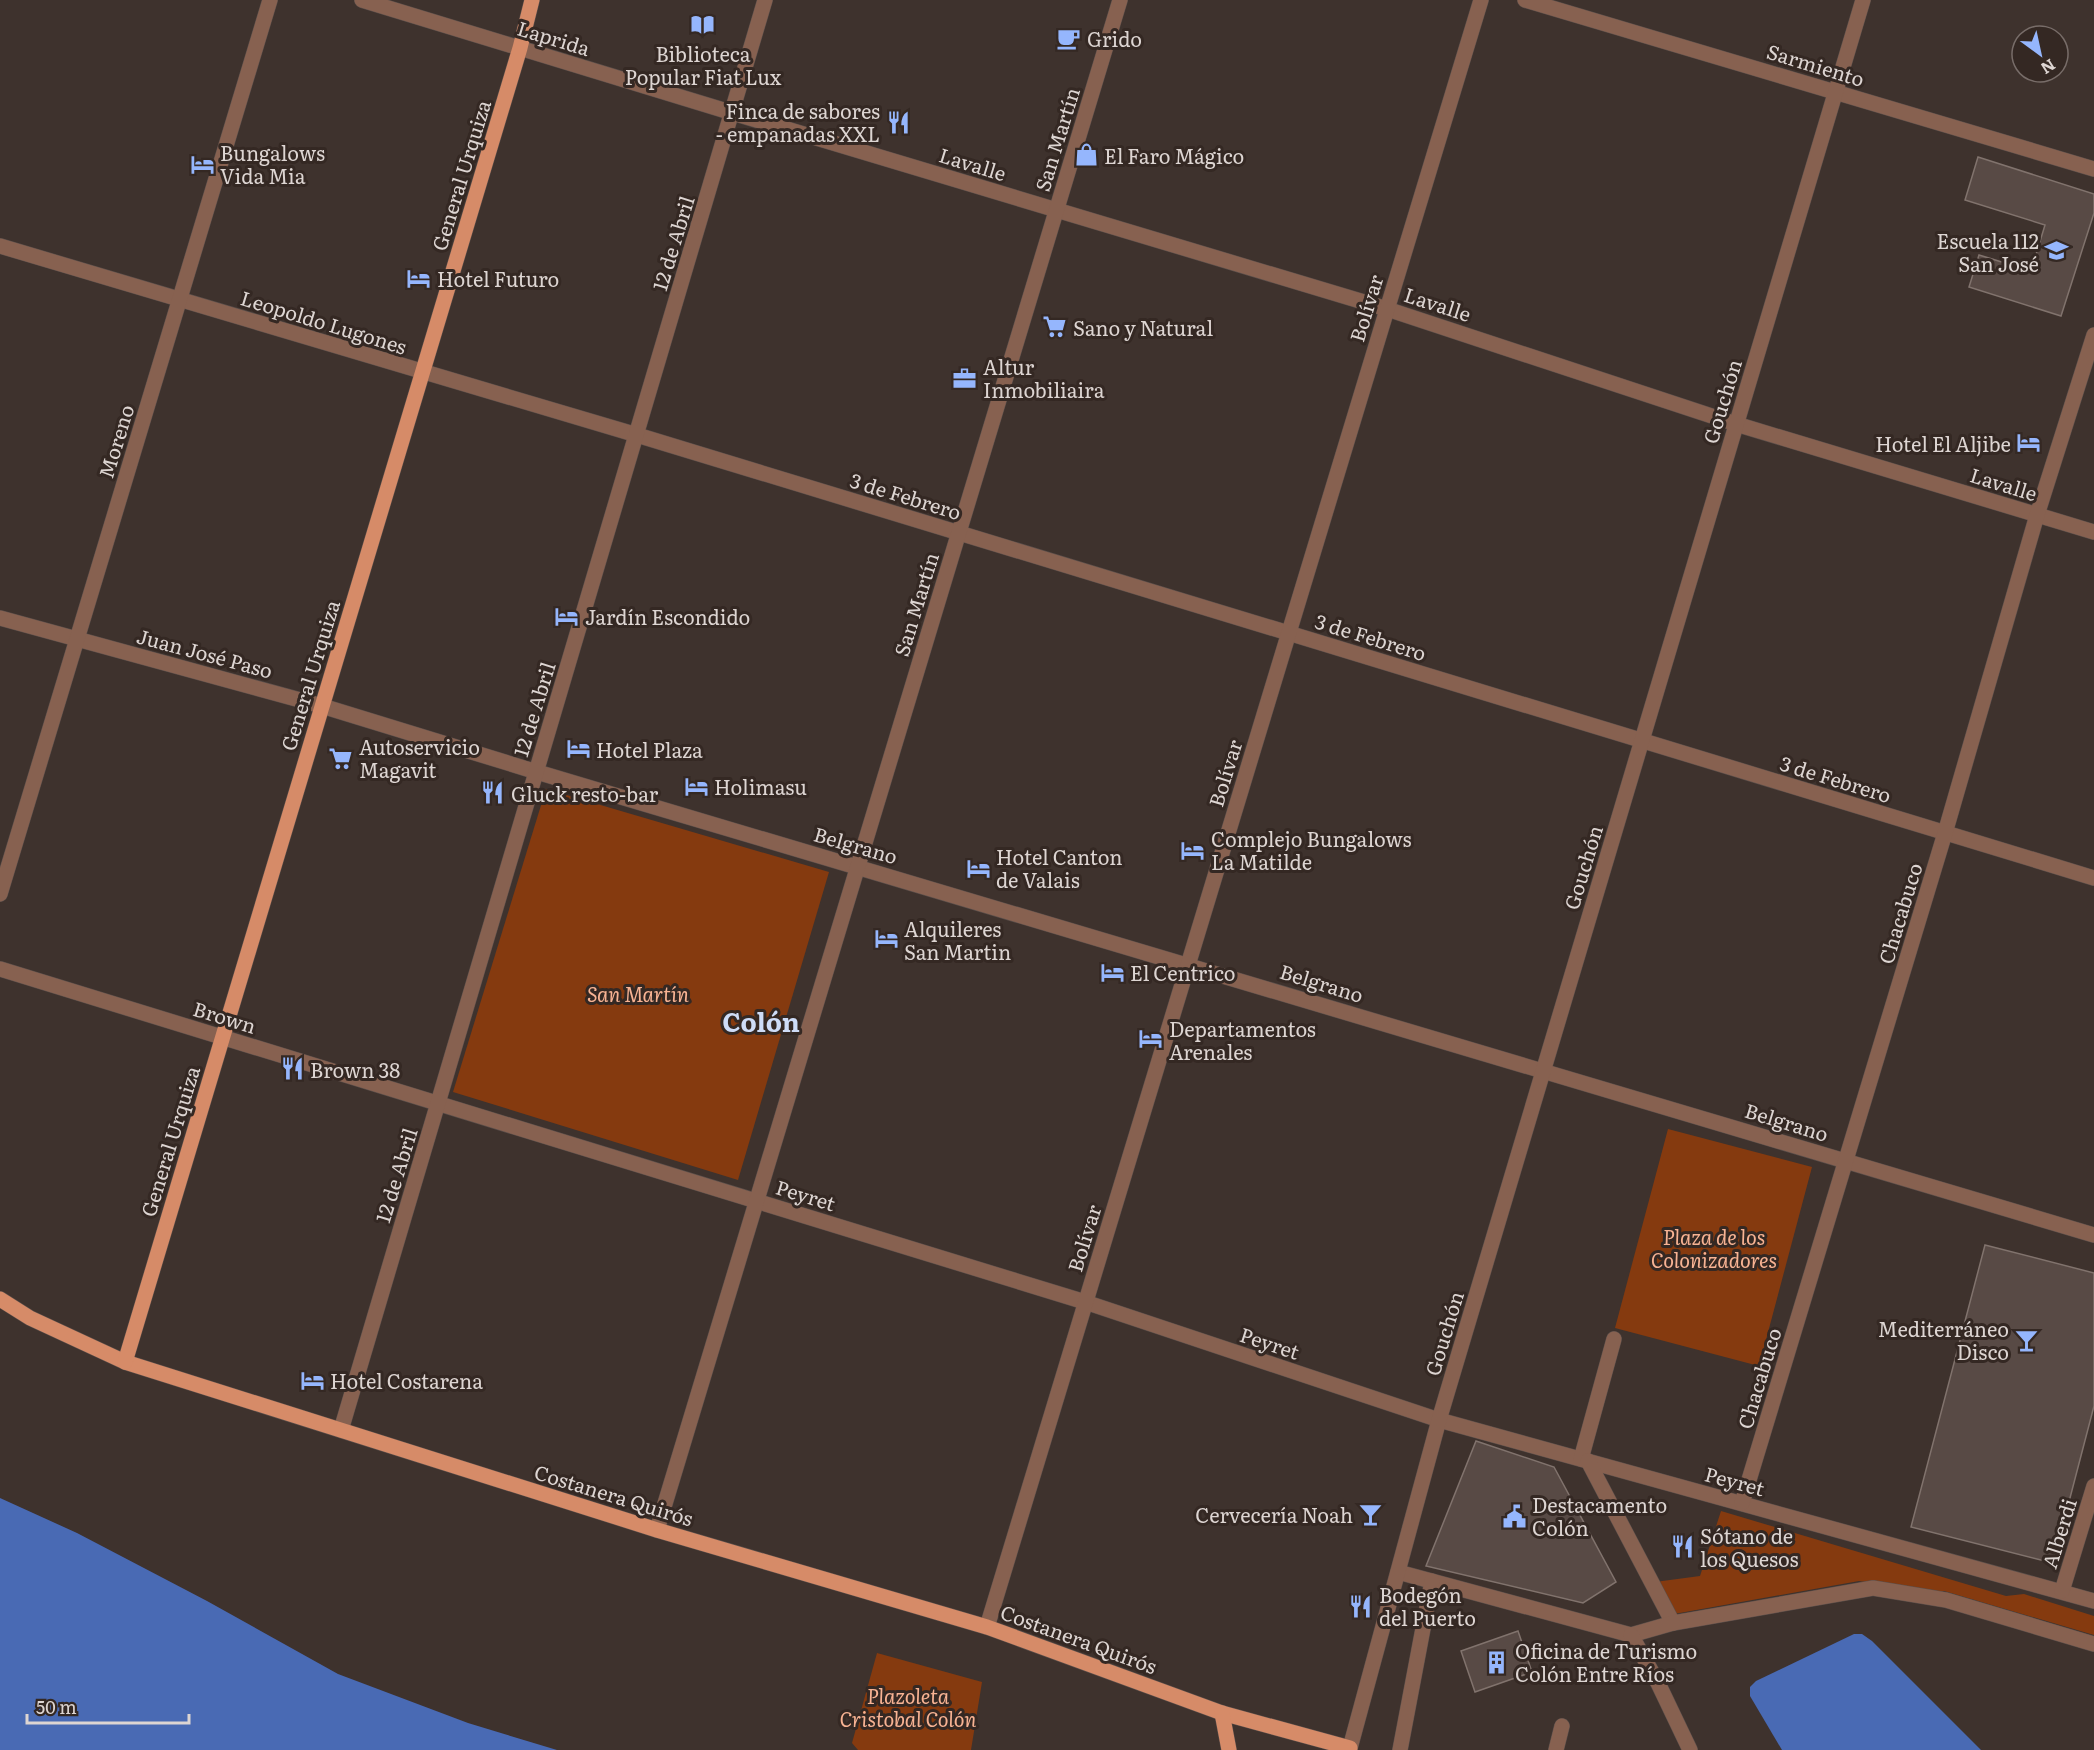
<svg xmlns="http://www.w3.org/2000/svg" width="2094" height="1750" font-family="Literata,serif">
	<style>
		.green { fill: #853a0f }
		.water { fill: #496ab4 }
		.building { fill: #584a45; stroke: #81736d; stroke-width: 1.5 }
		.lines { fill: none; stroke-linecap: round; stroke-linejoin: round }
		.minor-casing { stroke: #5b4f4b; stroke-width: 16 }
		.major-casing { stroke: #5b4f4b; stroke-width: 16 }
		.minor { stroke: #876150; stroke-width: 15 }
		.major { stroke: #d68b68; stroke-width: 15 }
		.labels { text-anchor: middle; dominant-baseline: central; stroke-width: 6; stroke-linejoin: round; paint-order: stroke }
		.street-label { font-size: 20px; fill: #ddd5d2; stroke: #342823 }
		.poi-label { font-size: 20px; fill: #ddd5d2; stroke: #342823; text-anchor: start }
		.park-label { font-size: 20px; font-style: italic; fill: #f8b393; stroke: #342823 }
		.district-label { font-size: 26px; font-weight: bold; fill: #cedcf7; stroke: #342823 }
	</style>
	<rect width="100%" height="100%" fill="#3e322d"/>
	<g class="green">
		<polygon points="546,789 829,872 738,1180 453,1092"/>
		<polygon points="1668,1129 1812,1167 1759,1366 1615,1328"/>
		<polygon points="1721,1511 2006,1596 2024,1594 2094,1616 2094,1635 1944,1591 1934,1594 1859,1581 1674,1614 1655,1582 1700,1576"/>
		<polygon points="877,1653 982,1682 971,1750 858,1750 852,1743"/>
	</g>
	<g class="water">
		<polygon points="0,1498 77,1533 207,1601 338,1674 468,1723 557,1750 0,1750"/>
		<polygon points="1854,1634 1862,1634 1872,1641 1981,1750 1782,1750 1750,1696 1750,1687 1756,1681"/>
	</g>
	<g class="building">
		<polygon points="1978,157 2094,194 2094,213 2061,316 1969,287 1979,255 2031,271 2045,225 1965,200"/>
		<polygon points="1985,1245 2094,1273 2094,1406 2053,1563 1911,1527"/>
		<polygon points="1476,1441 1554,1467 1616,1582 1583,1603 1426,1566"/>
		<polygon points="1518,1631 1532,1672 1475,1692 1461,1651"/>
	</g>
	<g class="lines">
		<defs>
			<g id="minor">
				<polyline points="362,0 733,113 1387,309 1736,424 2094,532"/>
				<polyline points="1525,0 2094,169"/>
				<polyline points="0,246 637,435 2094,878"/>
				<polyline points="0,618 322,706 537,772 2094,1235"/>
				<polyline points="0,894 270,0"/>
				<polyline points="0,969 1085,1302 1439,1420 2094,1601"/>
				<polyline points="341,1430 765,0"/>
				<polyline points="1581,1459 1614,1339"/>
				<polyline points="1588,1461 1673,1623"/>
				<polyline points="1742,1503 1945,833 2037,515 2094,335"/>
				<polyline points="657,1530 1120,0"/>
				<polyline points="1398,1572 1631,1635 1673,1623 1873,1588 1946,1600 2094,1644"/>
				<polyline points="2062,1591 2094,1486"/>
				<polyline points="987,1627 1481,0"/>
				<polyline points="1631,1635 1658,1683 1690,1750"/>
				<polyline points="1350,1748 1439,1420 1863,0"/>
				<polyline points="1400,1750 1432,1581"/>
				<polyline points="1556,1750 1562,1726"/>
			</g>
			<g id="major">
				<polyline points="0,1299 30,1318 125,1362 657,1530 987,1627 1222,1713 1350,1748 1349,1750"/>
				<polyline points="125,1362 520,48 532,0"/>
				<polyline points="1222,1713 1229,1750"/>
			</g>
		</defs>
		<use href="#minor" class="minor-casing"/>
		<use href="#major" class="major-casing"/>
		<use href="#minor" class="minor"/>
		<use href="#major" class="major"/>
	</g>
	<defs>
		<symbol id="library-bare" viewBox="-9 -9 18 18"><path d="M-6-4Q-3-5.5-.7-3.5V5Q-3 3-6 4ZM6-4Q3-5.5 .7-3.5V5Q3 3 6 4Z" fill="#95b6fd" stroke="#342823" stroke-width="2.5" paint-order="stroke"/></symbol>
		<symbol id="cafe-bare" viewBox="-9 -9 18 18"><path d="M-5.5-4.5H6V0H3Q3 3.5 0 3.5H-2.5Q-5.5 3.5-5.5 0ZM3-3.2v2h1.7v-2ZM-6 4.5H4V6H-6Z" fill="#95b6fd" stroke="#342823" stroke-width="2.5" paint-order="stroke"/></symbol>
		<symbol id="restaurant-bare" viewBox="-9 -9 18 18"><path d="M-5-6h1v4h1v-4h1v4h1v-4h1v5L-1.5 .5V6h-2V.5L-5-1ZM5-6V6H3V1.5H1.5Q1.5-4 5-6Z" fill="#95b6fd" stroke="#342823" stroke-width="2.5" paint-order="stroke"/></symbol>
		<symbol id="shop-bare" viewBox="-9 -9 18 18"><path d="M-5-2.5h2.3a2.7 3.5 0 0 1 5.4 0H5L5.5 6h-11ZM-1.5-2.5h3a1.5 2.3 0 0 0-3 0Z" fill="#95b6fd" stroke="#342823" stroke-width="2.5" paint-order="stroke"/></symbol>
		<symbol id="hotel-bare" viewBox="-9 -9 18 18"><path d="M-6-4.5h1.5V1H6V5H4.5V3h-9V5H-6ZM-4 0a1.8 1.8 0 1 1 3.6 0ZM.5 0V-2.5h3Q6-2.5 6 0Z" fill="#95b6fd" stroke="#342823" stroke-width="2.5" paint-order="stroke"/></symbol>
		<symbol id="school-bare" viewBox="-9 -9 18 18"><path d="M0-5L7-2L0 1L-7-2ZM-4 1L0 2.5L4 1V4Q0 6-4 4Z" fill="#95b6fd" stroke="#342823" stroke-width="2.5" paint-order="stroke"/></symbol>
		<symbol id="supermarket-bare" viewBox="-9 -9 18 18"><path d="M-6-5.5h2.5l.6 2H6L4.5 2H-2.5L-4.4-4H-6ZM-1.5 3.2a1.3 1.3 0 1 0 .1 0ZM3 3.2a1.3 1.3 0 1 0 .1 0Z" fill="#95b6fd" stroke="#342823" stroke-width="2.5" paint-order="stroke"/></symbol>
		<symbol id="office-bare" viewBox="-9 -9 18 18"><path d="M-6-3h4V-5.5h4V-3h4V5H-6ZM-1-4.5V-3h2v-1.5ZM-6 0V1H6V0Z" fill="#95b6fd" stroke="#342823" stroke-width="2.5" paint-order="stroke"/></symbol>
		<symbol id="bar-bare" viewBox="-9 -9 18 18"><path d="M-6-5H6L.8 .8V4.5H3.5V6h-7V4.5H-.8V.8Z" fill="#95b6fd" stroke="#342823" stroke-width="2.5" paint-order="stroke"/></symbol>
		<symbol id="civic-bare" viewBox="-9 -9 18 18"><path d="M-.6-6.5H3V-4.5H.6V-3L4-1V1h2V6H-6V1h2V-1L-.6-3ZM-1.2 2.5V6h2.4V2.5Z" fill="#95b6fd" stroke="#342823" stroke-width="2.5" paint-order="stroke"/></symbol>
		<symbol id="building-bare" viewBox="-9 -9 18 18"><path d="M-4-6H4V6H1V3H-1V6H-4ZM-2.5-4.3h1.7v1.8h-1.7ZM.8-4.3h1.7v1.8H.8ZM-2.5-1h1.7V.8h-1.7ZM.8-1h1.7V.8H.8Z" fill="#95b6fd" stroke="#342823" stroke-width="2.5" paint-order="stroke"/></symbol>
	</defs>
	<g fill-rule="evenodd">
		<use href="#library-bare" x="686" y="8" width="33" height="33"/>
		<use href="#cafe-bare" x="1052" y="22" width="33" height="33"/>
		<use href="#restaurant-bare" x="882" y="106" width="33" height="33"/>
		<use href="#shop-bare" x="1070" y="138" width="33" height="33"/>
		<use href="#hotel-bare" x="186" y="148" width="33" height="33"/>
		<use href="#school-bare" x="2040" y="234" width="33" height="33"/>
		<use href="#hotel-bare" x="402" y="262" width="33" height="33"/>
		<use href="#supermarket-bare" x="1038" y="310" width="33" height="33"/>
		<use href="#office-bare" x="948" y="362" width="33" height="33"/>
		<use href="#hotel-bare" x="2012" y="426" width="33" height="33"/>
		<use href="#hotel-bare" x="550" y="600" width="33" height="33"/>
		<use href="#hotel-bare" x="562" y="732" width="33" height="33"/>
		<use href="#supermarket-bare" x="324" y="742" width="33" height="33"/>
		<use href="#hotel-bare" x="680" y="770" width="33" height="33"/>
		<use href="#restaurant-bare" x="476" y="776" width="33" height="33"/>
		<use href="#hotel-bare" x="1176" y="834" width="33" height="33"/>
		<use href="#hotel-bare" x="962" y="852" width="33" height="33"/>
		<use href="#hotel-bare" x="870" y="922" width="33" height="33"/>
		<use href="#hotel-bare" x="1096" y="956" width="33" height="33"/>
		<use href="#hotel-bare" x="1134" y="1022" width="33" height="33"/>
		<use href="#restaurant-bare" x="276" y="1052" width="33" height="33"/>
		<use href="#bar-bare" x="2010" y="1324" width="33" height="33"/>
		<use href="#hotel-bare" x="296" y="1364" width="33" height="33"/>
		<use href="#bar-bare" x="1354" y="1498" width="33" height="33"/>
		<use href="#civic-bare" x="1498" y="1500" width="33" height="33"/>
		<use href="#restaurant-bare" x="1666" y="1530" width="33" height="33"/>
		<use href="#restaurant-bare" x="1344" y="1590" width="33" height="33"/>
		<use href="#building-bare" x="1480" y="1646" width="33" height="33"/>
	</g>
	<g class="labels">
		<g class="street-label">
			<text transform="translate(554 37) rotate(17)">Laprida</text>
			<text transform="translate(1816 64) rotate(17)">Sarmiento</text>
			<text transform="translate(1056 139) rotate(-73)">San Martín</text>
			<text transform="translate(973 163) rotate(17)">Lavalle</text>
			<text transform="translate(460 175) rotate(-73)">General Urquiza</text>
			<text transform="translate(672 243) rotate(-73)">12 de Abril</text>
			<text transform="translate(1438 303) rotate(18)">Lavalle</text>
			<text transform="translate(1365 308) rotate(-73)">Bolívar</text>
			<text transform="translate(324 321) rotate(17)">Leopoldo Lugones</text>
			<text transform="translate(1721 401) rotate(-73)">Gouchón</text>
			<text transform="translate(115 441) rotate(-73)">Moreno</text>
			<text transform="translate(2004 483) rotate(17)">Lavalle</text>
			<text transform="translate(906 495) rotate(17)">3 de Febrero</text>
			<text transform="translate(915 604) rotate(-73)">San Martín</text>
			<text transform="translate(1371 636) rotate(17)">3 de Febrero</text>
			<text transform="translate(205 652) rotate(15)">Juan José Paso</text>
			<text transform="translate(309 675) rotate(-73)">General Urquiza</text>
			<text transform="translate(533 709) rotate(-73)">12 de Abril</text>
			<text transform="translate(1224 773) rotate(-73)">Bolívar</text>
			<text transform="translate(1836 778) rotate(17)">3 de Febrero</text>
			<text transform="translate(856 844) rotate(16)">Belgrano</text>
			<text transform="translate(1582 867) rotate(-73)">Gouchón</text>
			<text transform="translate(1899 913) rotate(-73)">Chacabuco</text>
			<text transform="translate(1322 982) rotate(17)">Belgrano</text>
			<text transform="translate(225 1016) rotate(17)">Brown</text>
			<text transform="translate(1787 1121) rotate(17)">Belgrano</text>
			<text transform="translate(169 1141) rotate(-73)">General Urquiza</text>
			<text transform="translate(395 1175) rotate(-73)">12 de Abril</text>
			<text transform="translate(806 1194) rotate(17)">Peyret</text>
			<text transform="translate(1083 1238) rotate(-73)">Bolívar</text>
			<text transform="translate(1443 1333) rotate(-73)">Gouchón</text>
			<text transform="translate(1270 1342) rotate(18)">Peyret</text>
			<text transform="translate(1758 1378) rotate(-73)">Chacabuco</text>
			<text transform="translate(1735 1480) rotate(15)">Peyret</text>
			<text transform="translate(614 1494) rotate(17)">Costanera Quirós</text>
			<text transform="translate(2058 1533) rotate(-73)">Alberdi</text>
			<text transform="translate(1079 1638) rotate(20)">Costanera Quirós</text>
		</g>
		<g class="poi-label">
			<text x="1087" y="38">Grido</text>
			<text x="703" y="53" text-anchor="middle">Biblioteca<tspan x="703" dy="23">Popular Fiat Lux</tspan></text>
			<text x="880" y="110" text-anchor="end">Finca de sabores<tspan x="880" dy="23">- empanadas XXL</tspan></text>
			<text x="220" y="152">Bungalows<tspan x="220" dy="23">Vida Mia</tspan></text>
			<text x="1104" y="155">El Faro Mágico</text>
			<text x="2039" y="240" text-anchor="end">Escuela 112<tspan x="2039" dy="23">San José</tspan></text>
			<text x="437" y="278">Hotel Futuro</text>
			<text x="1073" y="327">Sano y Natural</text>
			<text x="983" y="366">Altur<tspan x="983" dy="23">Inmobiliaira</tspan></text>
			<text x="2011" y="443" text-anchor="end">Hotel El Aljibe</text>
			<text x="585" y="616">Jardín Escondido</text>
			<text x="359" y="746">Autoservicio<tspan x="359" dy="23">Magavit</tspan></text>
			<text x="596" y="749">Hotel Plaza</text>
			<text x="714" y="786">Holimasu</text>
			<text x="511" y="793">Gluck resto-bar</text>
			<text x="1211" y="838">Complejo Bungalows<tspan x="1211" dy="23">La Matilde</tspan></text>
			<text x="996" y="856">Hotel Canton<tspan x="996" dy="23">de Valais</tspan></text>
			<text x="904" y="928">Alquileres<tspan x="904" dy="23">San Martin</tspan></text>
			<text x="1130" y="972">El Centrico</text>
			<text x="1169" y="1028">Departamentos<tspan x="1169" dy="23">Arenales</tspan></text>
			<text x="310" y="1069">Brown 38</text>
			<text x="2009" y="1328" text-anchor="end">Mediterráneo<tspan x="2009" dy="23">Disco</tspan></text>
			<text x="330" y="1380">Hotel Costarena</text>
			<text x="1532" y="1504">Destacamento<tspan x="1532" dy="23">Colón</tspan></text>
			<text x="1353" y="1514" text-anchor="end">Cervecería Noah</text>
			<text x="1700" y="1535">Sótano de<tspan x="1700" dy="23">los Quesos</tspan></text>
			<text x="1379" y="1594">Bodegón<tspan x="1379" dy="23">del Puerto</tspan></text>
			<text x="1515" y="1650">Oficina de Turismo<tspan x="1515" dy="23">Colón Entre Ríos</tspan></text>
		</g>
		<g class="park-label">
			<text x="638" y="993">San Martín</text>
			<text x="1714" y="1236">Plaza de los<tspan x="1714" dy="23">Colonizadores</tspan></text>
			<text x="908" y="1695">Plazoleta<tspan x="908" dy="23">Cristobal Colón</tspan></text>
		</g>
		<g class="district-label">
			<text x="761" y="1020">Colón</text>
		</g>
	</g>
	<g transform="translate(2040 54) rotate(147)"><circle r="28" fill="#342823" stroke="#786d69" stroke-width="1.5"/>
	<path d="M0-4.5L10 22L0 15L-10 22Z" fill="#95b6fd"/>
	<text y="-9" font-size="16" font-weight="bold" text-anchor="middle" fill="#ddd5d2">N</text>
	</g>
	<path d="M27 1714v9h162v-9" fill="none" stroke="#ddd5d2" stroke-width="3"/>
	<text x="36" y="1714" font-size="18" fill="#ddd5d2" stroke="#342823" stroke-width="4.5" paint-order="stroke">50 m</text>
</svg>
